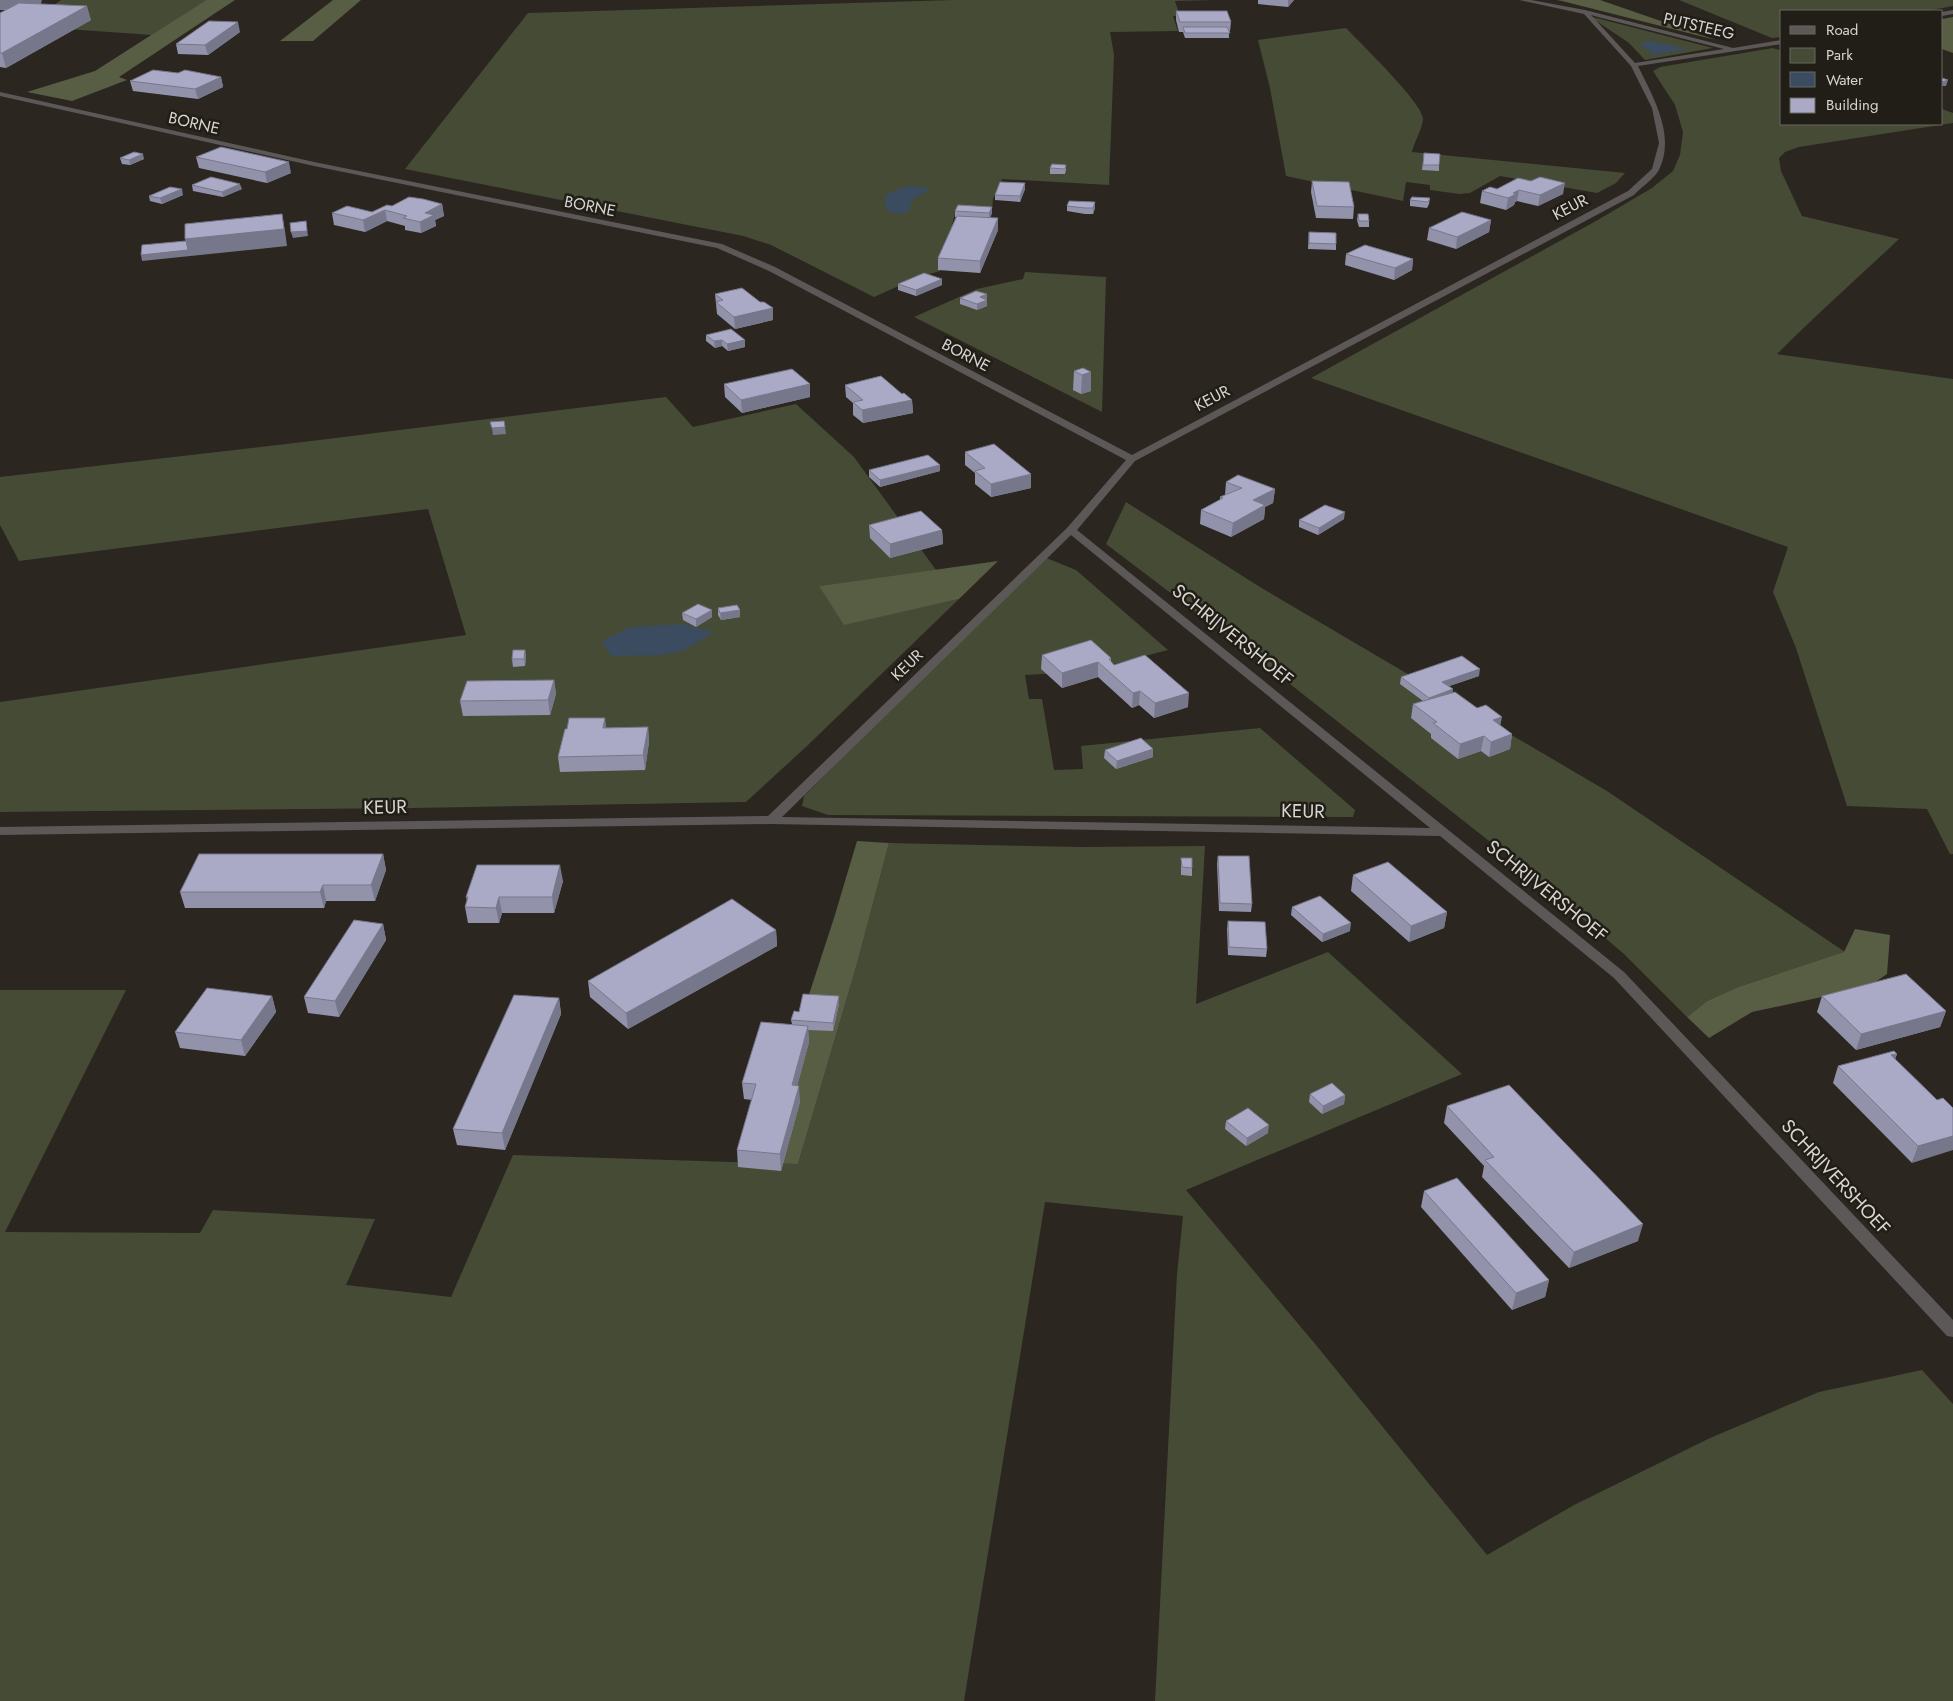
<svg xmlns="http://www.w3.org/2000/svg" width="1953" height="1701" font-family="Jost,sans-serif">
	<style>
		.green { fill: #454b34 }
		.forest { fill: #585e44 }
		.water { fill: #3b4c61 }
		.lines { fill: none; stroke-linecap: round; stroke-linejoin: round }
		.street { fill: #5c5858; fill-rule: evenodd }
		.wall { fill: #9292ab }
		.shaded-wall { fill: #77778b }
		.building { fill: #aaaac7; stroke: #77778b }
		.labels { text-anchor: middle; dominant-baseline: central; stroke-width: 5; stroke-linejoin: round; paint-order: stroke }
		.far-street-label { font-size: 16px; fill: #d8d5d1; stroke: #211d17 }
		.street-label { font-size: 19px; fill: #d8d5d1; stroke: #211d17 }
	</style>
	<rect width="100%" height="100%" fill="#2b2620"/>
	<g class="green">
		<polygon points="61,0 206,0 152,35 23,26"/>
		<polygon points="953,0 1215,0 1175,1 1180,16 1173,16 1178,31 1110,32 1114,55 1109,185 1002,179 993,199 992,211 956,210 940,271 919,277 874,297 771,245 743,236 405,169 528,13"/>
		<polygon points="1679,0 1953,0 1953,6 1926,11 1782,11 1782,37 1772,38"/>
		<polygon points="1589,16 1604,20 1713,48 1645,60 1629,43"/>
		<path d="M1346,28C1360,43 1423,103 1423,119C1422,130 1414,142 1412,152L1625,173L1616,183L1597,193L1500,176L1470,193L1459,194L1430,190V185L1406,182L1403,201L1286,176L1270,88L1258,40Z"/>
		<path d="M1773,48L1782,51V124H1942V109L1953,113V123L1799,147L1785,152L1779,158L1781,171L1802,216L1899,239C1859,277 1817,314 1777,354L1953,379V854H1950L1927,809L1847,806L1796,648L1773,592L1788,547L1311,378L1596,221L1652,188L1673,171L1680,155L1683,132L1675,105L1653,71L1660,67Z"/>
		<polygon points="1025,272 1106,277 1102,412 914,317 977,289 1023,279"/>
		<polygon points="666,397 693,427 796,404 854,457 936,570 820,586 844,624 959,599 807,746 746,802 414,808 0,812 0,702 466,635 428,509 19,561 0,525 0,477 303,442"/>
		<polygon points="1126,502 1260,587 1607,791 1845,952 1738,987 1707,1001 1687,1017 1624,954 1517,863 1267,666 1106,544"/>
		<polygon points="1044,557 1076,570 1168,650 1083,672 1025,675 1029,699 1042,699 1054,770 1083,769 1081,746 1260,728 1355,810 1353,817 828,815 802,806 804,796"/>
		<polygon points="889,843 1081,847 1205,846 1196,1004 1328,952 1462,1074 1186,1190 1316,1345 1487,1555 1574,1505 1710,1438 1819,1392 1922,1370 1953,1404 1953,1701 1155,1701 1177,1274 1183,1216 1045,1202 964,1701 0,1701 0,990 126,990 5,1232 200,1233 213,1210 375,1219 346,1285 451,1297 513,1155 798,1164 857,964"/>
	</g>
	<g class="forest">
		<polygon points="206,0 235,0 119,77 127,80 72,101 27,92 95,71"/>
		<polygon points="333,0 361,0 313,41 280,41"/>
		<polygon points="1557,0 1600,0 1716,40 1562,1"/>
		<polygon points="1953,17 1953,53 1942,49 1942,19"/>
		<polygon points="998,561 959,599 844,625 819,586"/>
		<polygon points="857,841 889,843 857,964 798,1164 754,1163 834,918"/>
		<polygon points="1855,929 1890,935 1887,974 1868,987 1752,1012 1709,1038 1687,1017 1707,1001 1738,987 1844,952"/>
	</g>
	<g class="water">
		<polygon points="1651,41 1688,49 1654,55 1639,43"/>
		<polygon points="908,186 928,188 929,190 911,201 911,208 908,212 897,214 889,212 885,205 885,197 891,192"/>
		<polygon points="682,624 714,632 685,650 663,655 611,656 602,641 631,627"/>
	</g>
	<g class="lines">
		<g class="street">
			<path d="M1519,0H1531L1585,10L1733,48L1782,40V44L1638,66C1653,97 1676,135 1659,170C1654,179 1641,187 1634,195L1135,461L1077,530L1624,972L1953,1320V1337L1947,1336L1614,978L1440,836L771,824L0,835V827L768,816L1067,528L1126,460L769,271L717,248L314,166L0,96V92L314,162L722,244L775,267L1132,455L1628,191L1652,169L1659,143L1652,108L1631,66L1584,14ZM1591,15L1598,17L1724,49L1635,63ZM1071,535L1430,828L782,817Z"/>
			<polygon points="1953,10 1953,14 1942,16 1942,12"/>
		</g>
	</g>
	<g class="wall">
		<polygon points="0,0 41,4 91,20 6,68 0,67 0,13 6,10 0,10"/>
		<polygon points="1258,0 1294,0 1288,7 1258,4"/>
		<polygon points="1176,11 1231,22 1230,31 1229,31 1229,38 1185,38 1183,32 1179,32 1176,20"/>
		<polygon points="240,32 208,55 178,54 176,44"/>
		<polygon points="178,73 221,77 223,87 198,99 133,91 130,81"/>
		<polygon points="1424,153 1439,165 1439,171 1422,170"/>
		<polygon points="196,157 291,173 267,183 199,168"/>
		<polygon points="120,158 144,159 130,165 122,164"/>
		<polygon points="1066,165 1066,170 1065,174 1050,174 1050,168"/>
		<polygon points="1312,181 1354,207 1353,219 1316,218 1311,192"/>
		<polygon points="1531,181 1563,194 1538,206 1517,201 1515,202 1514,205 1506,210 1480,203 1482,191 1497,189"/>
		<polygon points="192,185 242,189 223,197 193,191"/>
		<polygon points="1025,189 1020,202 995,200 995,195"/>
		<polygon points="183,195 162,204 150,201 149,196"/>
		<polygon points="1430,198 1429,204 1427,208 1410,206 1410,200"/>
		<polygon points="442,204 444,216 435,220 436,226 421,233 405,230 405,226 387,221 365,232 334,225 332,213 372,212 392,206"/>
		<polygon points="1067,206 1095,208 1093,214 1085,214 1067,211"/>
		<polygon points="992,207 992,213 990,218 998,218 998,230 980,273 938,270 938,258 956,217 955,217 955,211"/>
		<polygon points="1358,214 1369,221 1369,227 1359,227 1357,220"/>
		<polygon points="1491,220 1489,232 1456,249 1427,240 1429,228"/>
		<polygon points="1309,232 1336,244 1336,250 1308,249"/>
		<polygon points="1346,254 1413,259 1412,270 1394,280 1345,265"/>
		<polygon points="942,279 942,285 916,296 898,290 898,284"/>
		<polygon points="715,294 760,302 773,308 773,320 735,329 717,314"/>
		<polygon points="960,298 987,300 987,306 977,310 960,304"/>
		<polygon points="706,335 745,347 728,351 722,346 715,348 706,341"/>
		<polygon points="1083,368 1091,391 1081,394 1073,390 1074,371"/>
		<polygon points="724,384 810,397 742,413 725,397"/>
		<polygon points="845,385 902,394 912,400 913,413 863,423 853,415 853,403 846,397"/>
		<polygon points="965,452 1031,474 1031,488 991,497 975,484 975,473 965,465"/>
		<polygon points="940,465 940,471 880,487 869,477 869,470"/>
		<polygon points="1226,482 1275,489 1273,503 1265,507 1264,519 1231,537 1200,524 1201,510 1220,500 1220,497 1225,495"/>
		<polygon points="1344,519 1318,535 1299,527 1299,520"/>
		<polygon points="869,525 942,530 943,544 890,558 870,538"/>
		<polygon points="718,608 740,610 740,617 721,620 718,615"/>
		<polygon points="712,610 712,617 696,627 683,620 682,613"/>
		<polygon points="525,650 526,657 525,666 513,667 512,659"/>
		<polygon points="1042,655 1111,658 1111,662 1114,665 1188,707 1154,718 1139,705 1132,708 1098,677 1062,688 1041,669"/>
		<polygon points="1479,676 1449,686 1453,689 1452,693 1512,734 1510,749 1489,757 1481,751 1458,759 1431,738 1431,734 1411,718 1413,704 1423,701 1400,684 1401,677"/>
		<polygon points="554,680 556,694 550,715 463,716 460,701"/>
		<polygon points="648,727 649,742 645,770 560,772 558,757 606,728"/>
		<polygon points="1105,750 1153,757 1116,769 1104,758"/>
		<polygon points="383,854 386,870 375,901 326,901 324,908 185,908 180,892"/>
		<polygon points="1218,856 1252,904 1251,912 1219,911 1217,864"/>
		<polygon points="1181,858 1192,868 1192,876 1181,875"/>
		<polygon points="1353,875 1447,912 1444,928 1409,942 1351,891"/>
		<polygon points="563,881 554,913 502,913 499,923 468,923 465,907 467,901 466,897"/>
		<polygon points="1292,907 1350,931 1322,942 1291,915"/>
		<polygon points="1228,921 1267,949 1266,957 1228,955 1227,929"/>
		<polygon points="383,924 386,940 339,1017 308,1013 304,997"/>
		<polygon points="776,930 777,946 628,1029 590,997 588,981"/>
		<polygon points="272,996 276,1012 245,1056 180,1048 175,1032"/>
		<polygon points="1822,996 1946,1011 1940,1027 1856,1050 1817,1012"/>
		<polygon points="559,998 561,1014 505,1150 457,1145 453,1129"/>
		<polygon points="839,1004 833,1031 808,1030 809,1042 797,1086 800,1102 781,1171 738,1167 737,1150 752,1100 744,1099 742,1083 792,1024 791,1020 799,1012"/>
		<polygon points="1897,1054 1895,1059 1937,1100 1912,1163 1833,1083 1838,1066"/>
		<polygon points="1310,1094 1345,1095 1344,1104 1322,1114 1309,1102"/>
		<polygon points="1447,1106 1638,1241 1569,1268 1482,1177 1484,1166 1444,1123"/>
		<polygon points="1226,1121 1268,1133 1246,1146 1225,1129"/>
		<polygon points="1424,1191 1549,1280 1545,1297 1512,1310 1421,1207"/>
	</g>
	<g class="shaded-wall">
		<polygon points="0,0 42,0 40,7 0,10"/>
		<polygon points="1288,0 1294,0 1288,7"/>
		<polygon points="87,6 91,20 6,68 2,53"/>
		<polygon points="238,22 240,32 208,55 205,45"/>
		<polygon points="221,77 223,87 198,99 195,89"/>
		<polygon points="1948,80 1946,86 1942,86 1942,82"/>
		<polygon points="143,154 144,159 130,165 129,160"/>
		<polygon points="289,162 291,173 267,183 265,172"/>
		<polygon points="1025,183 1025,189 1020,202 1020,196"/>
		<polygon points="1565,183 1563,194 1538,206 1540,195"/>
		<polygon points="240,184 242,189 223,197 222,192"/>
		<polygon points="182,189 183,195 162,204 160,198"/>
		<polygon points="1519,190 1517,201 1515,202 1514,205 1506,210 1508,198 1513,193"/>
		<polygon points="1095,202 1095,208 1093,214 1093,208"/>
		<polygon points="442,204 444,216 435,220 436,226 421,233 420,222 425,213"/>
		<polygon points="992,207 992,213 989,219 989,213"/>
		<polygon points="385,210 387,221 365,232 363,220"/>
		<polygon points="282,214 285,231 287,246 142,261 141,255 188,250 185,239"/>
		<polygon points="998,218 998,230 980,273 980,261"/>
		<polygon points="1491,220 1489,232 1456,249 1457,237"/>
		<polygon points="306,221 308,236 293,238 291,232"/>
		<polygon points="1413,259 1412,270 1394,280 1395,268"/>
		<polygon points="942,279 942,285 916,296 916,290"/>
		<polygon points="987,294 987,306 977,310 977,304 980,297"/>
		<polygon points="773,308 773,320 735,329 734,317"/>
		<polygon points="722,340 722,346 715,348 714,341"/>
		<polygon points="745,340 745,347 728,351 727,344"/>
		<polygon points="1091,372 1091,391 1081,394 1082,375"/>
		<polygon points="810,384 810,397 742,413 741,400"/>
		<polygon points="912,400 913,413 863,423 862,410"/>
		<polygon points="505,427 506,434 493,435 492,428"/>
		<polygon points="940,465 940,471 880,487 880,480"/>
		<polygon points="1031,474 1031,488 991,497 991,484"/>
		<polygon points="1275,489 1273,503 1265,507 1264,519 1231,537 1233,523 1253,500"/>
		<polygon points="1345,512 1344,519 1318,535 1319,528"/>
		<polygon points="942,530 943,544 890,558 890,544"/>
		<polygon points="712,610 712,617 696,627 696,619"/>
		<polygon points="740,610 740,617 721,620 720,613"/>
		<polygon points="525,650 526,657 525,666 524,659"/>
		<polygon points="1098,662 1098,677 1062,688 1062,673"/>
		<polygon points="1480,669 1479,676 1441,689 1442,682"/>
		<polygon points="554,680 556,694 550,715 548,700"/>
		<polygon points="1453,689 1452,697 1428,705 1429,698"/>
		<polygon points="1140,691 1139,705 1132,708 1133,693"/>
		<polygon points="1189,693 1188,707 1154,718 1155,703"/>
		<polygon points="1502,717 1499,732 1493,720"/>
		<polygon points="605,718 607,733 603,728"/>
		<polygon points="648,727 649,742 645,770 643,755"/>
		<polygon points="1512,734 1510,749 1489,757 1491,742"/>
		<polygon points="1484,736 1481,751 1458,759 1460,744"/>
		<polygon points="1153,749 1153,757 1116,769 1117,761"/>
		<polygon points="383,854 386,870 375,901 371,885"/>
		<polygon points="560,865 563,881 554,913 552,897"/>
		<polygon points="323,885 326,901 324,908 320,892"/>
		<polygon points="499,897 502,913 499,923 496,908"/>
		<polygon points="1447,912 1444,928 1409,942 1411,926"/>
		<polygon points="1351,923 1350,931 1322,942 1323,934"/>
		<polygon points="383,924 386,940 339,1017 335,1001"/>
		<polygon points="776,930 777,946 628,1029 626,1013"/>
		<polygon points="272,996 276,1012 245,1056 241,1040"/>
		<polygon points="839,996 839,1004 833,1031 833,1023"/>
		<polygon points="559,998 561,1014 505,1150 502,1133"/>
		<polygon points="1946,1011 1940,1027 1856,1050 1861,1034"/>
		<polygon points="808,1026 809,1042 793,1102 792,1085"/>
		<polygon points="1897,1054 1891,1070 1891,1055"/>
		<polygon points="799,1086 800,1102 781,1171 780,1154"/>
		<polygon points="1345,1095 1344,1104 1322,1114 1323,1106"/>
		<polygon points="1269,1125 1268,1133 1246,1146 1247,1138"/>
		<polygon points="1953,1136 1953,1150 1912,1163 1918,1146"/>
		<polygon points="1643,1224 1638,1241 1569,1268 1574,1252"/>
		<polygon points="1549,1280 1545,1297 1512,1310 1516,1293"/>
	</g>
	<g class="building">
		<polygon points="19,3 87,6 2,53 0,53 0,13"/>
		<polygon points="1176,11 1227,11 1231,22 1180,22"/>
		<polygon points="209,21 238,22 205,45 176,44"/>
		<polygon points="1183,27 1227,27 1230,33 1185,33"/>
		<polygon points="153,70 178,73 185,70 221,77 195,89 130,81"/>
		<polygon points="1942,78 1948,80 1942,82"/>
		<polygon points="221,147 289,162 265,172 196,157"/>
		<polygon points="134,152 143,154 129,160 120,158"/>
		<polygon points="1424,153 1440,154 1439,165 1423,165"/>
		<polygon points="1052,164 1066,165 1065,169 1050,168"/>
		<polygon points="211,177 240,184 222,192 192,185"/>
		<polygon points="1540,177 1565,183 1540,195 1519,190 1513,193 1516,194 1508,198 1482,191 1490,187 1497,189 1518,178 1531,181"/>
		<polygon points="1312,181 1349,182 1354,207 1317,206"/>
		<polygon points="1000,182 1025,183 1020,196 995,195"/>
		<polygon points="170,187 182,189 160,198 149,196"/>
		<polygon points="409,197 423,199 442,204 425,213 434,215 420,222 403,218 407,216 385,210 363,220 332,213 347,206 372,212 387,205 392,206"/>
		<polygon points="1412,197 1430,198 1428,202 1410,200"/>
		<polygon points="1069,201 1095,202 1093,208 1085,208 1067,206"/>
		<polygon points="958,205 992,207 989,213 955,211"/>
		<polygon points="1462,212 1491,220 1457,237 1429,228"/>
		<polygon points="282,214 284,229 185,239 185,224"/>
		<polygon points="1358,214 1368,214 1369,221 1359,221"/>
		<polygon points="957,216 998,218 980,261 938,258"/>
		<polygon points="306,221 307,231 291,232 290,223"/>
		<polygon points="1309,232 1336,233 1336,244 1309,243"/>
		<polygon points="186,241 188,250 141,255 142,245"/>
		<polygon points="1365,245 1413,259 1395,268 1346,254"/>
		<polygon points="924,273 942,279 916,290 898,284"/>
		<polygon points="742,288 760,302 764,302 773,308 734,317 716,302 723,300 715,294"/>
		<polygon points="976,291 987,294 980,297 987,300 977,304 960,298"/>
		<polygon points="731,329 745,340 727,344 722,340 714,341 706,335"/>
		<polygon points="1083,368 1091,372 1082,375 1074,371"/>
		<polygon points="792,369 810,384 741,400 724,384"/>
		<polygon points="881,376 902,394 904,393 912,400 862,410 853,402 863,400 845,385"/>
		<polygon points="504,421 505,427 492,428 490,422"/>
		<polygon points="994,444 1031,474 991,484 975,471 985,468 965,452"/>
		<polygon points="928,455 940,465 880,480 869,470"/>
		<polygon points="1238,475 1275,489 1253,500 1265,505 1233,523 1201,510 1223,498 1220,497 1242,488 1226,482"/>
		<polygon points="1325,505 1345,512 1319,528 1299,520"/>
		<polygon points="921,511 942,530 890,544 869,525"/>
		<polygon points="698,604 712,610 696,619 682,613"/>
		<polygon points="737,605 740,610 720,613 718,608"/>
		<polygon points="1091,640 1111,658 1109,659 1114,665 1145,655 1189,693 1155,703 1140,691 1133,693 1098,662 1062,673 1042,655"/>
		<polygon points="513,650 525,650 524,659 512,659"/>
		<polygon points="1462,656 1480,669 1442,682 1453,689 1429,698 1401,677"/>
		<polygon points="554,680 548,700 460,701 467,681"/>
		<polygon points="1455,692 1477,708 1486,705 1502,717 1493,720 1512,734 1491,742 1484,736 1460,744 1433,723 1437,722 1413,704"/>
		<polygon points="569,718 605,718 603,728 648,727 643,755 558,757 565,729 567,729"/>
		<polygon points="1141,738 1153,749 1117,761 1105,750"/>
		<polygon points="199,854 383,854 371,885 323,885 320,892 180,892"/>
		<polygon points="1218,856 1249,856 1252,904 1220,903"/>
		<polygon points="1181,858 1192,858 1192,868 1182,867"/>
		<polygon points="1388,862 1447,912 1411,926 1353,875"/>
		<polygon points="477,865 560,865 552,897 499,897 496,908 465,907 468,897 466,897"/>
		<polygon points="1320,896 1351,923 1323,934 1292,907"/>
		<polygon points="732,899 776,930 626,1013 588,981"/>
		<polygon points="354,920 383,924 335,1001 304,997"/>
		<polygon points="1228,921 1265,922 1267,949 1229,947"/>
		<polygon points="1906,974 1946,1011 1861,1034 1822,996"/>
		<polygon points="207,988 272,996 241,1040 175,1032"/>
		<polygon points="803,994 839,996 833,1023 791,1020 794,1011 799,1012"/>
		<polygon points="514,995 559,998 502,1133 453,1129"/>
		<polygon points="761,1022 808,1026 792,1085 799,1086 780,1154 737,1150 756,1084 742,1083"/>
		<polygon points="1894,1051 1897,1054 1891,1055 1937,1100 1943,1098 1953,1108 1953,1136 1918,1146 1838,1066"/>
		<polygon points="1332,1083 1345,1095 1323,1106 1310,1094"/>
		<polygon points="1509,1085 1643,1224 1574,1252 1485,1160 1494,1157 1447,1106"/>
		<polygon points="1248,1108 1269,1125 1247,1138 1226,1121"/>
		<polygon points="1457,1178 1549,1280 1516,1293 1424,1191"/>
	</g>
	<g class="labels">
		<g class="far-street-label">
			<text transform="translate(1699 26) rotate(13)">PUTSTEEG</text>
			<text transform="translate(194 123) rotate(13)">BORNE</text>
			<text transform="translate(590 206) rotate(11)">BORNE</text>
			<text transform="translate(1570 207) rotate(-28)">KEUR</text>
			<text transform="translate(966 355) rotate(28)">BORNE</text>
			<text transform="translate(1212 398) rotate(-28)">KEUR</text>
			<text transform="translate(907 665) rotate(-44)">KEUR</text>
		</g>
		<g class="street-label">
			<text transform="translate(1233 635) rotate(39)">SCHRIJVERSHOEF</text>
			<text transform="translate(385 807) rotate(-1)">KEUR</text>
			<text transform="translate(1303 811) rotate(1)">KEUR</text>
			<text transform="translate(1547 891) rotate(39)">SCHRIJVERSHOEF</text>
			<text transform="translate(1836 1177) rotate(47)">SCHRIJVERSHOEF</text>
		</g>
	</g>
	<rect x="1780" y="10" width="162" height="115" fill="#211d17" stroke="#6a6761"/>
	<rect x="1790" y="26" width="25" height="8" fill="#5c5858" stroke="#6a6761"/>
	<text x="1826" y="35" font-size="15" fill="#d8d5d1">Road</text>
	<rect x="1790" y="48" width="25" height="15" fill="#454b34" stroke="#6a6761"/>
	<text x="1826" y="60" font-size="15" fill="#d8d5d1">Park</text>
	<rect x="1790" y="72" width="25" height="15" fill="#3b4c61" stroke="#6a6761"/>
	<text x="1826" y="85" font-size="15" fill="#d8d5d1">Water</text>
	<rect x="1790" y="98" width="25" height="15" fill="#aaaac7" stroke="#6a6761"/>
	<text x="1826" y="110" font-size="15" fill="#d8d5d1">Building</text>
</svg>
